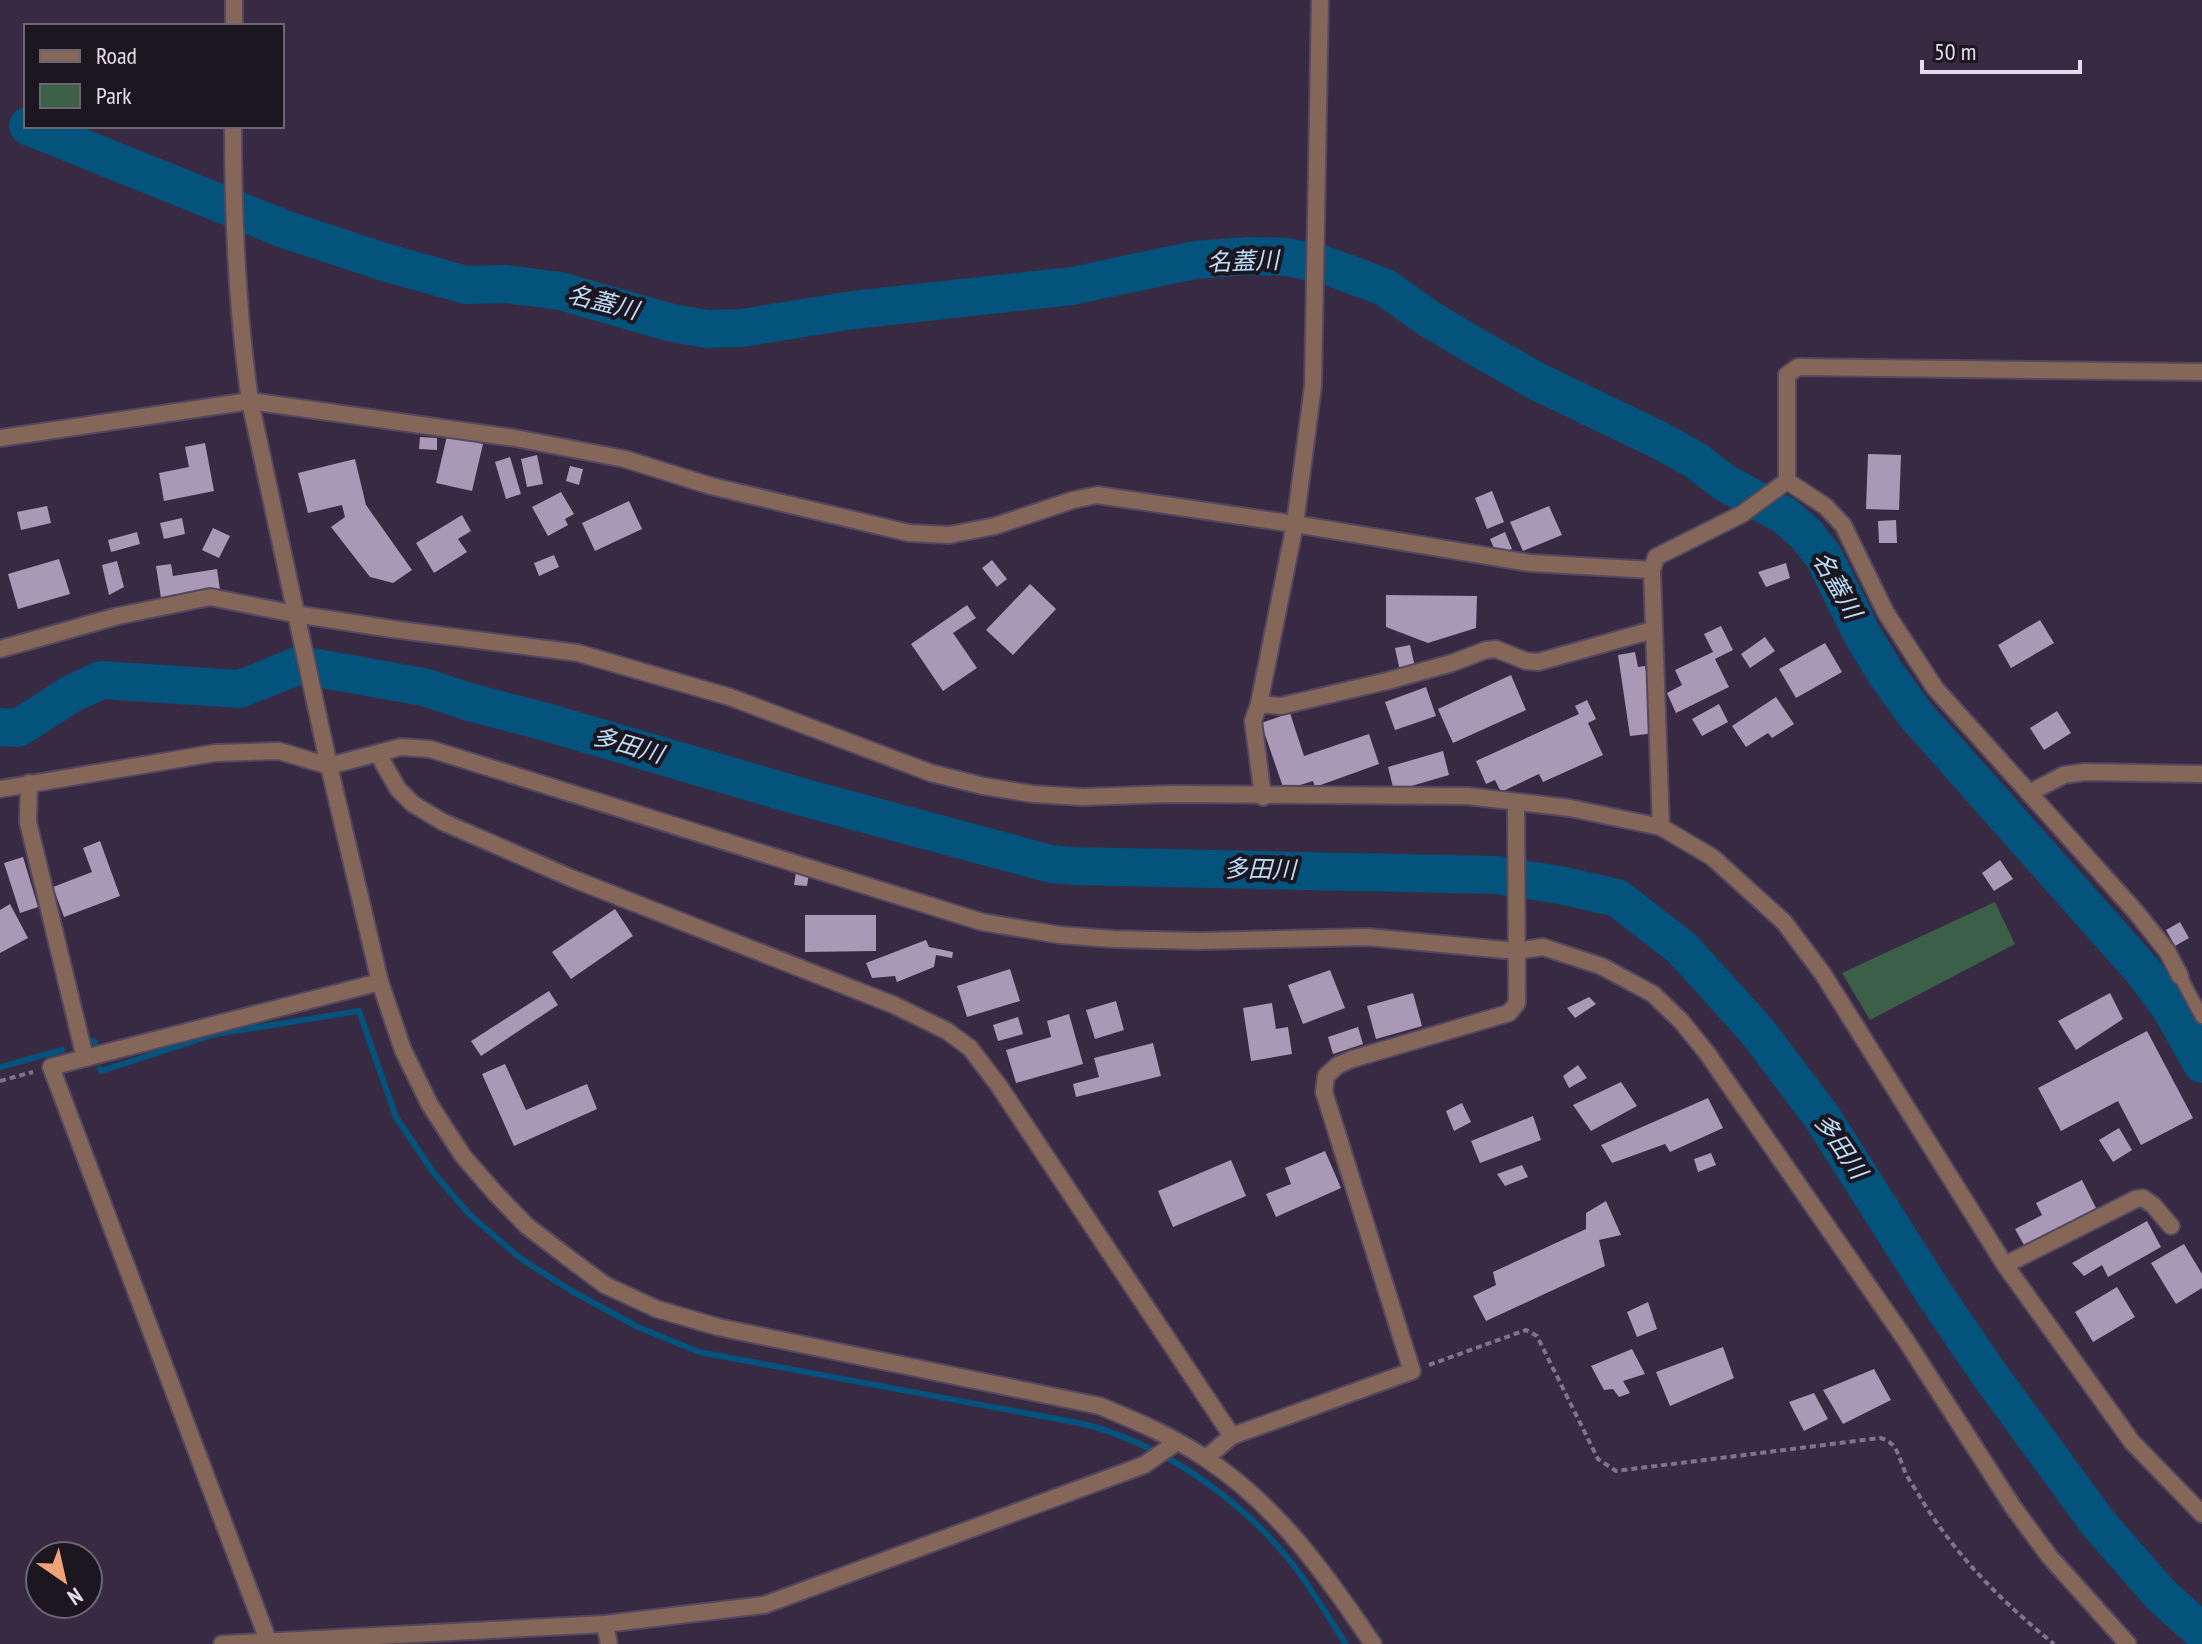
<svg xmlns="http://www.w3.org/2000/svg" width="2202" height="1644" font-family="'PT Sans Narrow','Noto Sans JP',sans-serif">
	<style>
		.green { fill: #3b5f47 }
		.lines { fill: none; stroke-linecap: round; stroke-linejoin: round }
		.stream { stroke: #03537c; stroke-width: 6 }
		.river { stroke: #03537c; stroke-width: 38 }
		.building { fill: #a998b6 }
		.service-casing { stroke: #54475e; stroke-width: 16 }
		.minor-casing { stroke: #54475e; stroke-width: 20 }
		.tertiary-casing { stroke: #54475e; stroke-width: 20 }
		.path { stroke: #80748a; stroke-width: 4; stroke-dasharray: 6 4; stroke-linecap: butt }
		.service { stroke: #846759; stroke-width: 12 }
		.minor { stroke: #846759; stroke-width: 16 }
		.tertiary { stroke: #846759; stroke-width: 16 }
		.labels { text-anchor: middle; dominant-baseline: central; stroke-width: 8; stroke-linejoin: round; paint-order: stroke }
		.water-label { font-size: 24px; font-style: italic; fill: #bcdef7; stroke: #1c1621 }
	</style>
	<rect width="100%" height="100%" fill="#382a43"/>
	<polygon class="green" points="1995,902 2015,944 1870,1020 1842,973"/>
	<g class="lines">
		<g class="stream">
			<polyline points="93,1041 95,1042"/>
			<polyline points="0,1067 62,1050"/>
			<path d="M100,1069L101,1071L216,1034L359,1011L396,1117L433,1172L469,1214L520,1258L570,1290L638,1327L699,1352L1041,1416C1058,1419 1077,1422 1095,1427C1172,1450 1246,1504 1295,1567C1313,1591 1329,1618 1346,1644"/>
		</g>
		<g class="river">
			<polyline points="28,126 284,229 384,262 466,285 506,284 560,291 672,323 708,329 742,328 853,310 1072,286 1195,260 1248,256 1286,257 1322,264 1384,287 1431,320 1480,349 1538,382 1661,441 1695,460 1725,483 1784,515 1806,534 1824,557 1863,636 1885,672 1915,714 2143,971 2170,1007 2202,1064"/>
			<polyline points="0,727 18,728 71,694 101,680 240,689 300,665 424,687 469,702 546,722 802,797 1051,864 1074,866 1496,875 1560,885 1617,898 1682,948 1757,1031 1822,1117 1935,1295 1989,1374 2098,1523 2161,1595 2202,1632"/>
		</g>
	</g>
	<g class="building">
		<polygon points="447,436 483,444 472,491 436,483"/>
		<polygon points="420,437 437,438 437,450 419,449"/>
		<polygon points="205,443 214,491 164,501 159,473 189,467 185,447"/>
		<polygon points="1868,454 1901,455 1899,510 1866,509"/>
		<polygon points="537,455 543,484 527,487 521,459"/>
		<polygon points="510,457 521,494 506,499 495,462"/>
		<polygon points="355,459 366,505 412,570 393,583 370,577 331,527 345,517 342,505 308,513 298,473"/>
		<polygon points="570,466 583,469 579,485 566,481"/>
		<polygon points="1492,491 1504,522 1487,529 1475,498"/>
		<polygon points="561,492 574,514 565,519 568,525 548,536 532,507"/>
		<polygon points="629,501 642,529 595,551 582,523"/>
		<polygon points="47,506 51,523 21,530 17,512"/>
		<polygon points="1549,506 1562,535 1523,551 1510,522"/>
		<polygon points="462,515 471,531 458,539 467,552 434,573 416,543"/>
		<polygon points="182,518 185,534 164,539 160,523"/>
		<polygon points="1896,520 1897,543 1879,543 1878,521"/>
		<polygon points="213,528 230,536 219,558 202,550"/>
		<polygon points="137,532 140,544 111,552 108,540"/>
		<polygon points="1505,532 1512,549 1497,555 1490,539"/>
		<polygon points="554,555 559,567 539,576 534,563"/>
		<polygon points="59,559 70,594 18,609 8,574"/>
		<polygon points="992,560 1007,579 997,587 982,568"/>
		<polygon points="117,561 124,587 109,595 102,565"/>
		<polygon points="1786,563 1790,578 1766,587 1758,572"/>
		<polygon points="171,564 173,576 217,569 220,590 161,598 156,566"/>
		<polygon points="1030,584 1056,609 1013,655 986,630"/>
		<polygon points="1386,595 1477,596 1476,628 1428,643 1386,627"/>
		<polygon points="967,605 976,618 953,633 977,668 943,691 911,644"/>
		<polygon points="2040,620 2054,643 2011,668 1998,645"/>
		<polygon points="1721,626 1733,650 1715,659 1729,687 1676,713 1667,693 1682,685 1675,670 1713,652 1704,634"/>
		<polygon points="1765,637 1775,651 1750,668 1741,654"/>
		<polygon points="1825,643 1842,672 1796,698 1779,669"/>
		<polygon points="1410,645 1415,667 1400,671 1395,648"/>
		<polygon points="1635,652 1638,667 1645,666 1655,733 1630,736 1618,655"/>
		<polygon points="1511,675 1526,710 1453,743 1438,709"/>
		<polygon points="1426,687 1436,716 1395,730 1385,702"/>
		<polygon points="1776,697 1794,724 1772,738 1768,733 1746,747 1732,726"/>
		<polygon points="1587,700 1596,719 1588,723 1603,755 1543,782 1539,774 1501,792 1495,780 1486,784 1476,761 1579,714 1575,706"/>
		<polygon points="1719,704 1728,722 1702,736 1692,719"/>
		<polygon points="2057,711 2071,733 2044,750 2030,728"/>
		<polygon points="1290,713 1304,756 1369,734 1379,764 1315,787 1313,781 1284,790 1261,723"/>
		<polygon points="1443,751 1449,775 1394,791 1388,767"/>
		<polygon points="100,841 120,896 64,917 53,887 92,872 83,848"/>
		<polygon points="23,857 38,907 20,913 4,863"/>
		<polygon points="2000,860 2013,879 1994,891 1982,873"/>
		<polygon points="796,872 809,873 807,886 794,885"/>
		<polygon points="10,904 28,938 0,953 0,910"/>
		<polygon points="615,909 633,936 571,979 552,952"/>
		<polygon points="805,915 876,915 876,951 805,952"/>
		<polygon points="2180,922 2189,938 2175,946 2166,930"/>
		<polygon points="926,940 929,947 953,952 952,958 936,955 934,967 897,982 895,976 872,978 866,963"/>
		<polygon points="1010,969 1020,1001 967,1017 957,986"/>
		<polygon points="1330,970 1345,1008 1303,1024 1288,985"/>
		<polygon points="549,991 558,1005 481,1056 471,1041"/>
		<polygon points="1413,993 1422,1026 1376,1039 1367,1006"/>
		<polygon points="2110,993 2123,1019 2076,1050 2058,1021"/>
		<polygon points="1589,997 1596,1004 1575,1018 1567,1008"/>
		<polygon points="1116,1001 1124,1030 1095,1039 1086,1010"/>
		<polygon points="1272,1003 1276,1029 1288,1027 1292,1054 1251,1061 1243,1008"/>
		<polygon points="1069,1014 1083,1064 1016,1083 1006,1050 1051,1037 1047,1021"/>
		<polygon points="1018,1017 1023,1034 998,1041 993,1025"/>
		<polygon points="1358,1027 1363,1044 1333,1054 1328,1037"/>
		<polygon points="2147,1031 2193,1118 2141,1145 2118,1101 2061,1131 2038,1088"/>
		<polygon points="1153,1043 1161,1076 1076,1097 1073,1084 1099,1077 1094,1058"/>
		<polygon points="505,1064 526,1110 587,1084 597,1109 514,1146 482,1074"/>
		<polygon points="1578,1065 1587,1078 1569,1088 1563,1076"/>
		<polygon points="1621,1082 1637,1106 1591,1131 1573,1105"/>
		<polygon points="1708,1098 1723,1128 1670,1152 1665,1144 1612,1163 1601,1145"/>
		<polygon points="1462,1103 1471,1122 1454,1131 1446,1111"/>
		<polygon points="1533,1116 1541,1140 1480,1163 1471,1141"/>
		<polygon points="2119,1128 2132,1150 2113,1162 2099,1140"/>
		<polygon points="1325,1151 1341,1188 1276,1217 1266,1194 1291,1184 1285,1168"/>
		<polygon points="1711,1153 1716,1165 1698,1172 1694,1159"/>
		<polygon points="1231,1160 1246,1196 1173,1227 1158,1191"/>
		<polygon points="1522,1165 1528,1177 1505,1186 1497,1174"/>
		<polygon points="2082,1180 2096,1208 2024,1245 2015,1229 2042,1215 2036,1203"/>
		<polygon points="1606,1201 1621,1235 1599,1240 1605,1266 1486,1321 1473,1296 1496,1285 1493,1272 1586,1229 1586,1213"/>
		<polygon points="2147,1221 2161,1247 2108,1277 2102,1265 2084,1276 2072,1263"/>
		<polygon points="2184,1244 2202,1274 2202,1288 2176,1304 2151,1263"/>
		<polygon points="2117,1287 2135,1317 2093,1342 2075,1312"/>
		<polygon points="1648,1302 1657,1329 1637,1337 1627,1312"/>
		<polygon points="1723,1347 1734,1378 1670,1406 1656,1372"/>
		<polygon points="1632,1349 1645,1374 1623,1381 1630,1393 1619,1397 1613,1389 1604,1390 1591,1366"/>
		<polygon points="1874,1369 1891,1400 1843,1424 1823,1390"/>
		<polygon points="1814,1393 1828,1419 1804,1431 1789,1402"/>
	</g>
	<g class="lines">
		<defs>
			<polyline id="service" points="2180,976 2202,1017"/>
			<g id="minor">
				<polyline points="0,438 250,401 515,438 625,459 711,486 909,533 949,535 995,526 1073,500 1097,495 1295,524 1530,563 1652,570"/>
				<polyline points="1787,481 1825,506 1843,525 1886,613 1935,688 2136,912 2167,951 2180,976"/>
				<polyline points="0,649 118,616 210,597 295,614 392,629 578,653 730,697 931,773 983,786 1033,794 1082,797 1171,794 1467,796 1570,808 1661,827 1712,857 1784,922 1823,974 2005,1265 2132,1442 2202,1514"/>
				<polyline points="1259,704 1281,706 1387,681 1452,663 1486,650 1496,649 1526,661 1538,662 1653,630"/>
				<polyline points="378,754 398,789 413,804 443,822 571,878 894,1005 947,1031 970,1048 999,1086 1232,1436 1206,1458"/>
				<polyline points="29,783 28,822 85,1058 51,1067 268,1640"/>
				<polyline points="0,789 215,753 279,751 329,766 401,747 430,749 982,922 1060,935 1113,939 1199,941 1368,937 1516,951 1543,947 1601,966 1653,994 1681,1021 1707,1053 1905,1339 2013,1507 2049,1556 2128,1644"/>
				<polyline points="2029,793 2064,775 2085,772 2202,774"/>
				<polyline points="1263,797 1253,721 1259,704 1295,524 1313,386 1320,0"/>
				<polyline points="1661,827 1652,570 1656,557 1742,514 1787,481 1787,375 1798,367 2202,372"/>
				<polyline points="85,1058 380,982"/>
				<polyline points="2005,1265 2136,1199 2143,1198 2153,1205 2171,1226"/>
				<polyline points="1232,1436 1412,1371 1324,1092 1326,1076 1338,1065 1352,1059 1509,1013 1517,1003 1516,802"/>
				<polyline points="605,1624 609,1644"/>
				<polyline points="222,1644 605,1624 764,1605 1144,1465 1177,1442"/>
			</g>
			<g id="tertiary">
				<polyline points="234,26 234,0"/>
				<path d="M233,126C233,217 237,311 250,401L329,766L380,982L403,1050L430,1105L463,1156L496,1194L527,1226L566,1256L605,1285L657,1309L718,1327L1100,1406C1136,1421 1172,1436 1205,1458C1276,1504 1326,1574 1373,1644"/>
			</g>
		</defs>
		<use href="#service" class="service-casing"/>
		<use href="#minor" class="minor-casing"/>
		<use href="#tertiary" class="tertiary-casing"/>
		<g class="path">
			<polyline points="0,1081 33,1072"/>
			<path d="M1429,1365L1526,1330L1537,1336L1598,1459L1616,1471L1880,1438C1899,1442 1899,1461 1907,1476C1911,1483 1916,1490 1920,1497C1955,1555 2002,1602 2054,1644"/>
		</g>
		<use href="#service" class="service"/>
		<use href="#minor" class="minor"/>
		<use href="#tertiary" class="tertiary"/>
	</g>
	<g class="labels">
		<g class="water-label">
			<text transform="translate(1243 261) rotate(-2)">名蓋川</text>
			<text transform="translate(603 302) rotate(14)">名蓋川</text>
			<text transform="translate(1837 585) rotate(60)">名蓋川</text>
			<text transform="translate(628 745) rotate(16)">多田川</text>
			<text transform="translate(1260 869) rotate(1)">多田川</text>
			<text transform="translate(1841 1146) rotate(56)">多田川</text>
		</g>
	</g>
	<rect x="24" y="24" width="260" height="104" fill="#1c1621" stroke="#6c6673" stroke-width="2"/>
	<rect x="40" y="50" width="40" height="12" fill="#846759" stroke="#6c6673" stroke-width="2"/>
	<text x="96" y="64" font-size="24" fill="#e5dded">Road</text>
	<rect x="40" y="84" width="40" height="24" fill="#3b5f47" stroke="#6c6673" stroke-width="2"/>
	<text x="96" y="104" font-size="24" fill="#e5dded">Park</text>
	<g transform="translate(64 1580) rotate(146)"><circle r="38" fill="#1c1621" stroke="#6c6673" stroke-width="2"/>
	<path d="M0-6L14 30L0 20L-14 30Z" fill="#f0a279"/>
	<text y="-12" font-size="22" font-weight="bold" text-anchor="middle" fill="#e5dded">N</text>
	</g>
	<path d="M1922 60v12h158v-12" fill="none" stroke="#e5dded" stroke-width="4"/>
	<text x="1934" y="60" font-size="24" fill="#e5dded" stroke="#1c1621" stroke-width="6" paint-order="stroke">50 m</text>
</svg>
